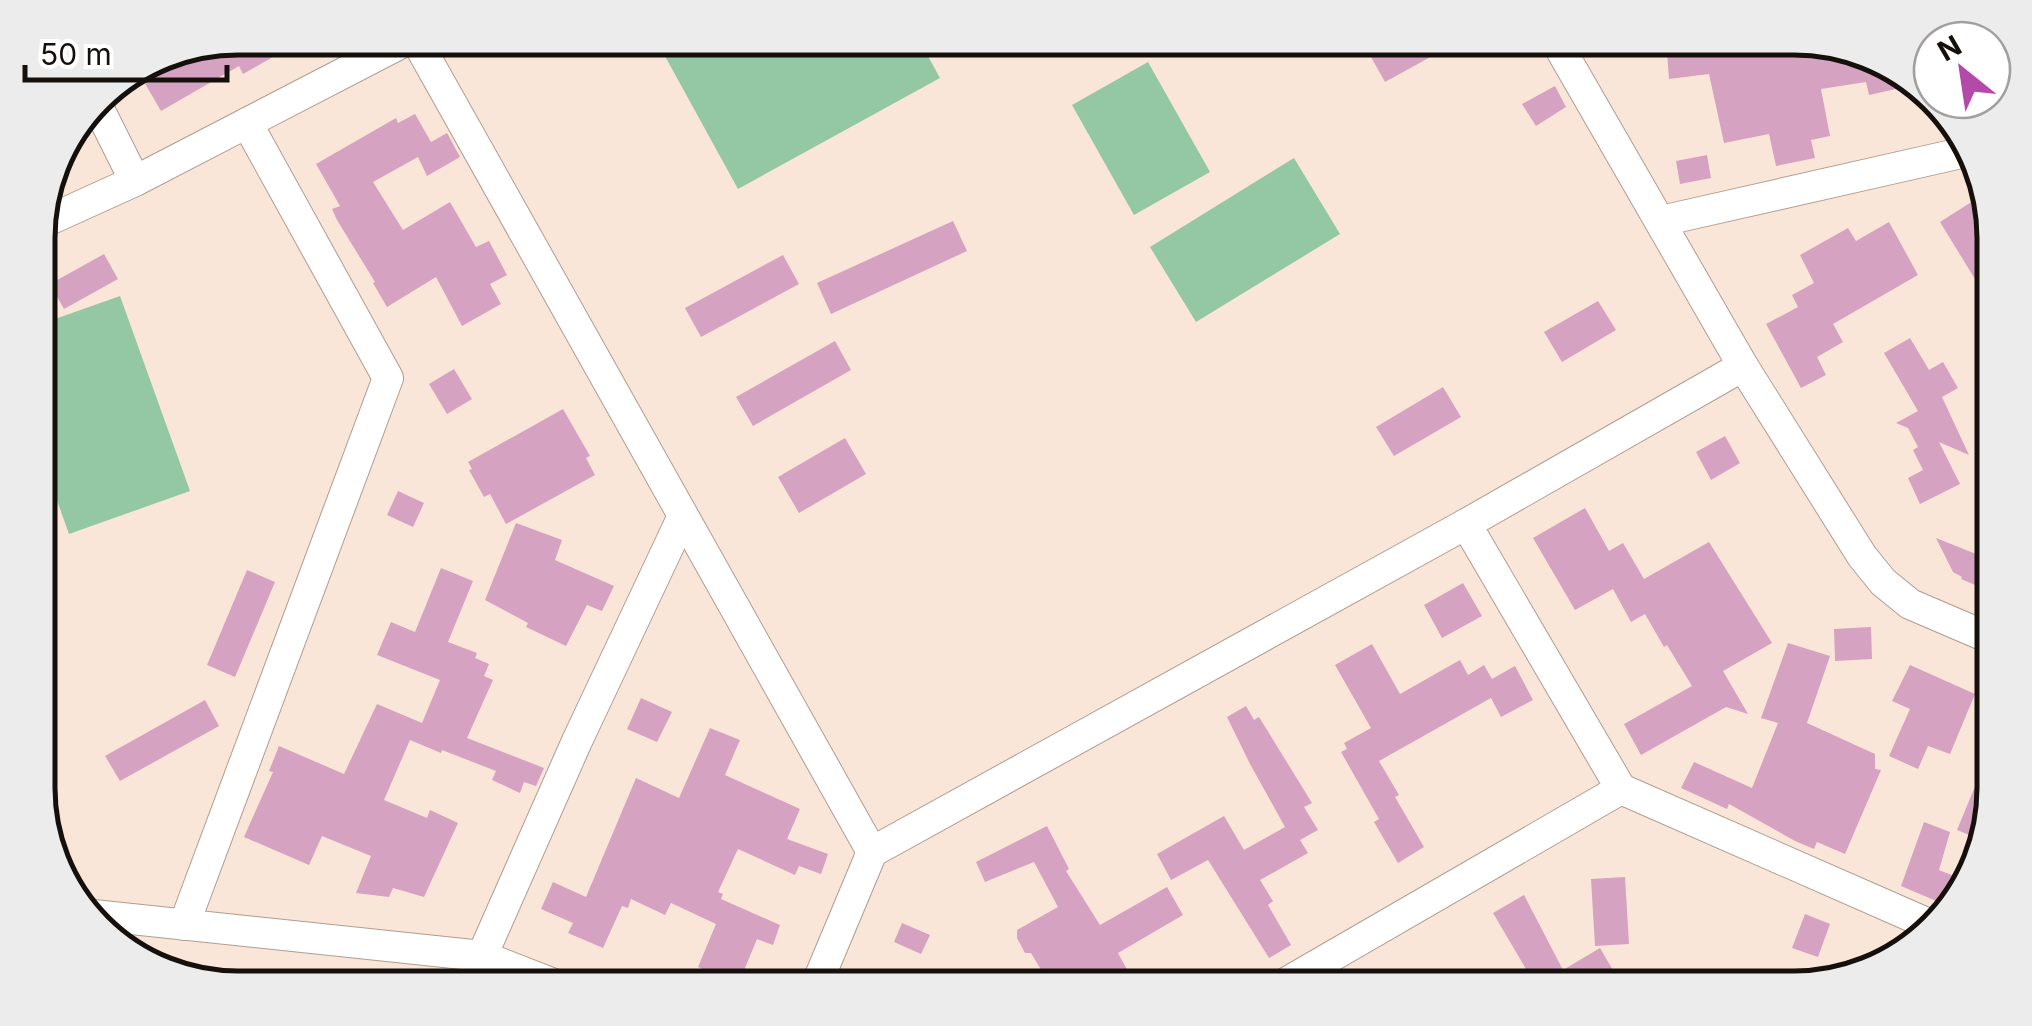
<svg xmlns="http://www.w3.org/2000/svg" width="2032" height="1026" font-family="Inter,sans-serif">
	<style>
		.green { fill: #94c7a4 }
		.building { fill: #d6a2c1 }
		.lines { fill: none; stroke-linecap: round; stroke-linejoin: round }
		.minor-casing { stroke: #af9d90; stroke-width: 32 }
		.minor { stroke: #fff; stroke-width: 30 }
		.rim { fill: none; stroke: #16100c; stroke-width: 5 }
	</style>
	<rect width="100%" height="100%" fill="#fae6d9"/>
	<g class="green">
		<polygon points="655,38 918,38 940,78 738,189"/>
		<polygon points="1148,62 1210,172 1134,215 1072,105"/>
		<polygon points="1294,158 1340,234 1196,322 1150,247"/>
		<polygon points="120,296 190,491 69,534 38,447 38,325"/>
	</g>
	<g class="building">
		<polygon points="238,38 262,38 273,57 243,74 239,66 161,111 136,68 162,53"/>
		<polygon points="1405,38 1465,38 1385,82 1371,57"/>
		<polygon points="1671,38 1794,38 1882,58 1914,85 1869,95 1866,82 1821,89 1830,136 1811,140 1815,158 1776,166 1769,134 1724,143 1709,74 1669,79 1667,52 1673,51"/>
		<polygon points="1555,86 1566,107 1536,126 1522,104"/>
		<polygon points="415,114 431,142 447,133 460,157 427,176 418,157 373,182 403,230 450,202 476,247 489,241 507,275 490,284 501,304 462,326 436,277 387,307 373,283 375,282 337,220 332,209 340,206 316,164 396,118 398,123"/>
		<polygon points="1707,155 1711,178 1680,184 1676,161"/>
		<polygon points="1973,201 1993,234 1993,275 1978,284 1940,222"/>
		<polygon points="953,221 967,251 831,314 817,283"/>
		<polygon points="1889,222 1918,275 1833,324 1843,342 1817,357 1826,375 1801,388 1766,324 1798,307 1792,295 1814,283 1800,255 1848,228 1856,241"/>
		<polygon points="104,254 118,279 64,309 50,284"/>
		<polygon points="783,255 799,284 701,337 685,308"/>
		<polygon points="1598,301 1616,330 1562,362 1544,332"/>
		<polygon points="1910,338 1929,370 1943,362 1958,388 1942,397 1969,455 1939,442 1960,484 1920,504 1908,478 1923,470 1913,450 1918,447 1908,428 1896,423 1918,411 1884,353"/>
		<polygon points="835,341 851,370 753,426 736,397"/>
		<polygon points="454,369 472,399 447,414 429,384"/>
		<polygon points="1443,387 1461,417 1394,456 1376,427"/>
		<polygon points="563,409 590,456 586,458 595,475 506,524 490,494 484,497 469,470 472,469 468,462"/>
		<polygon points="1725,436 1740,463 1711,480 1696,452"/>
		<polygon points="845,438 866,474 799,513 778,477"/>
		<polygon points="398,491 424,503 413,527 387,515"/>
		<polygon points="1585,508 1609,551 1623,543 1644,579 1709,542 1772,643 1723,671 1748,714 1726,707 1641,755 1624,724 1692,686 1667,645 1664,647 1645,614 1631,622 1613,589 1575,610 1533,538"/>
		<polygon points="516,523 562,540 555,560 614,586 602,611 587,605 566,646 526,627 528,623 485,600"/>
		<polygon points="1936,538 1986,558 1984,562 1994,566 1994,593 1961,579 1962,577 1953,572"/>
		<polygon points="441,568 473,581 448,642 477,653 475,658 489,664 484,676 493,680 467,738 544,768 536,786 524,782 520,793 492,780 496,771 442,750 441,753 410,740 384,800 427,818 430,810 458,823 424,897 393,888 389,897 356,893 371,856 322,836 309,865 244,837 273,772 269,771 279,746 344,774 377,704 422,723 440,680 377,655 391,622 415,632"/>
		<polygon points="247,570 275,582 235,677 207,665"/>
		<polygon points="1463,583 1482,616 1442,638 1424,605"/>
		<polygon points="1871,627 1872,659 1835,661 1834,629"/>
		<polygon points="1788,643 1830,656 1807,723 1875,754 1875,769 1881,770 1845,854 1817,842 1814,849 1795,841 1729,804 1727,809 1681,788 1694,762 1752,788 1778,723 1761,718"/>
		<polygon points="1372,644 1400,694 1460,660 1468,675 1484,665 1492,679 1515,666 1533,700 1501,717 1491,698 1379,761 1399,795 1395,797 1424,847 1398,863 1374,822 1379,819 1341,752 1347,749 1344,743 1371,728 1335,665"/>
		<polygon points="1910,665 1975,694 1950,754 1928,746 1918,769 1889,756 1910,709 1892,701"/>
		<polygon points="641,698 672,712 657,742 627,729"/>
		<polygon points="205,700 219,726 120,781 105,756"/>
		<polygon points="1246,706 1254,720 1259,717 1312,803 1304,807 1318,830 1300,840 1308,853 1260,880 1273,901 1268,905 1291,945 1269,958 1208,860 1171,880 1157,854 1224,816 1244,850 1285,827 1250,764 1227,717"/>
		<polygon points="710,728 740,740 725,775 800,809 787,839 828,854 821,874 799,866 795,875 738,849 718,892 723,894 721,899 780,925 773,945 757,939 738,985 698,967 716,924 671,903 665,915 631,899 628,908 622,906 603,948 568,933 573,923 541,909 553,882 586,897 636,778 679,798"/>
		<polygon points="1992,745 1994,746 1994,788 1988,817 1979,839 1957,830"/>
		<polygon points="1924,822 1950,832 1939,870 1964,880 1957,896 1948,906 1901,886"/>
		<polygon points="1047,826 1069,869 1066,871 1100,925 1167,887 1183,915 1118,953 1137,988 1052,988 1031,953 1025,953 1017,938 1017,930 1058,907 1034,862 985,882 976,862"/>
		<polygon points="1625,877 1629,944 1595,946 1591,879"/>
		<polygon points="1524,895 1563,970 1600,948 1617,977 1599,988 1533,988 1536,986 1493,913"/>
		<polygon points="1805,914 1830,924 1818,957 1792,948"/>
		<polygon points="902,923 930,935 921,954 894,942"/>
	</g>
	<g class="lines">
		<defs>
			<g id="minor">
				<polyline points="415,38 872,852"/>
				<polyline points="1554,38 1743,366 1862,556 1883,582 1910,604 1994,640"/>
				<polyline points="95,101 135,181"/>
				<polyline points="1661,221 1970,151"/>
				<polyline points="38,225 135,181 411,38"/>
				<polyline points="1466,524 1621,789"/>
				<polyline points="84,914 482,956 564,988"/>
				<polyline points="184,925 388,378 247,123"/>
				<polyline points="482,956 577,741 683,516"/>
				<polyline points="815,988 872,852 1466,524 1743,366"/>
				<polyline points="1277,988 1621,789 1931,925"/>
			</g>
		</defs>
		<use href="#minor" class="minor-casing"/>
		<use href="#minor" class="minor"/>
	</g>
	<path d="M0 0H2032V1026H0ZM238 55H1794A183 183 0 0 1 1977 238V788A183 183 0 0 1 1794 971H238A183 183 0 0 1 55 788V238A183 183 0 0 1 238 55Z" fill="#ececec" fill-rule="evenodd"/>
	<path class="rim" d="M238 55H1794A183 183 0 0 1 1977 238V788A183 183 0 0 1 1794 971H238A183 183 0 0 1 55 788V238A183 183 0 0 1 238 55Z"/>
	<g transform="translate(1962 70) rotate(330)"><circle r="48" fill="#ffffff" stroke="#a29f9e" stroke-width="2.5"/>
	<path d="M0-8L18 38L0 25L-18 38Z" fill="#b549aa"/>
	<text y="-15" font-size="28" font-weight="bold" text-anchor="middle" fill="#16100c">N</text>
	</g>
	<path d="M25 65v15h202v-15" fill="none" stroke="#16100c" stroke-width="5"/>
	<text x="40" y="65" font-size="30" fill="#16100c" stroke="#ffffff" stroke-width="8" paint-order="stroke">50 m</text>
</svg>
